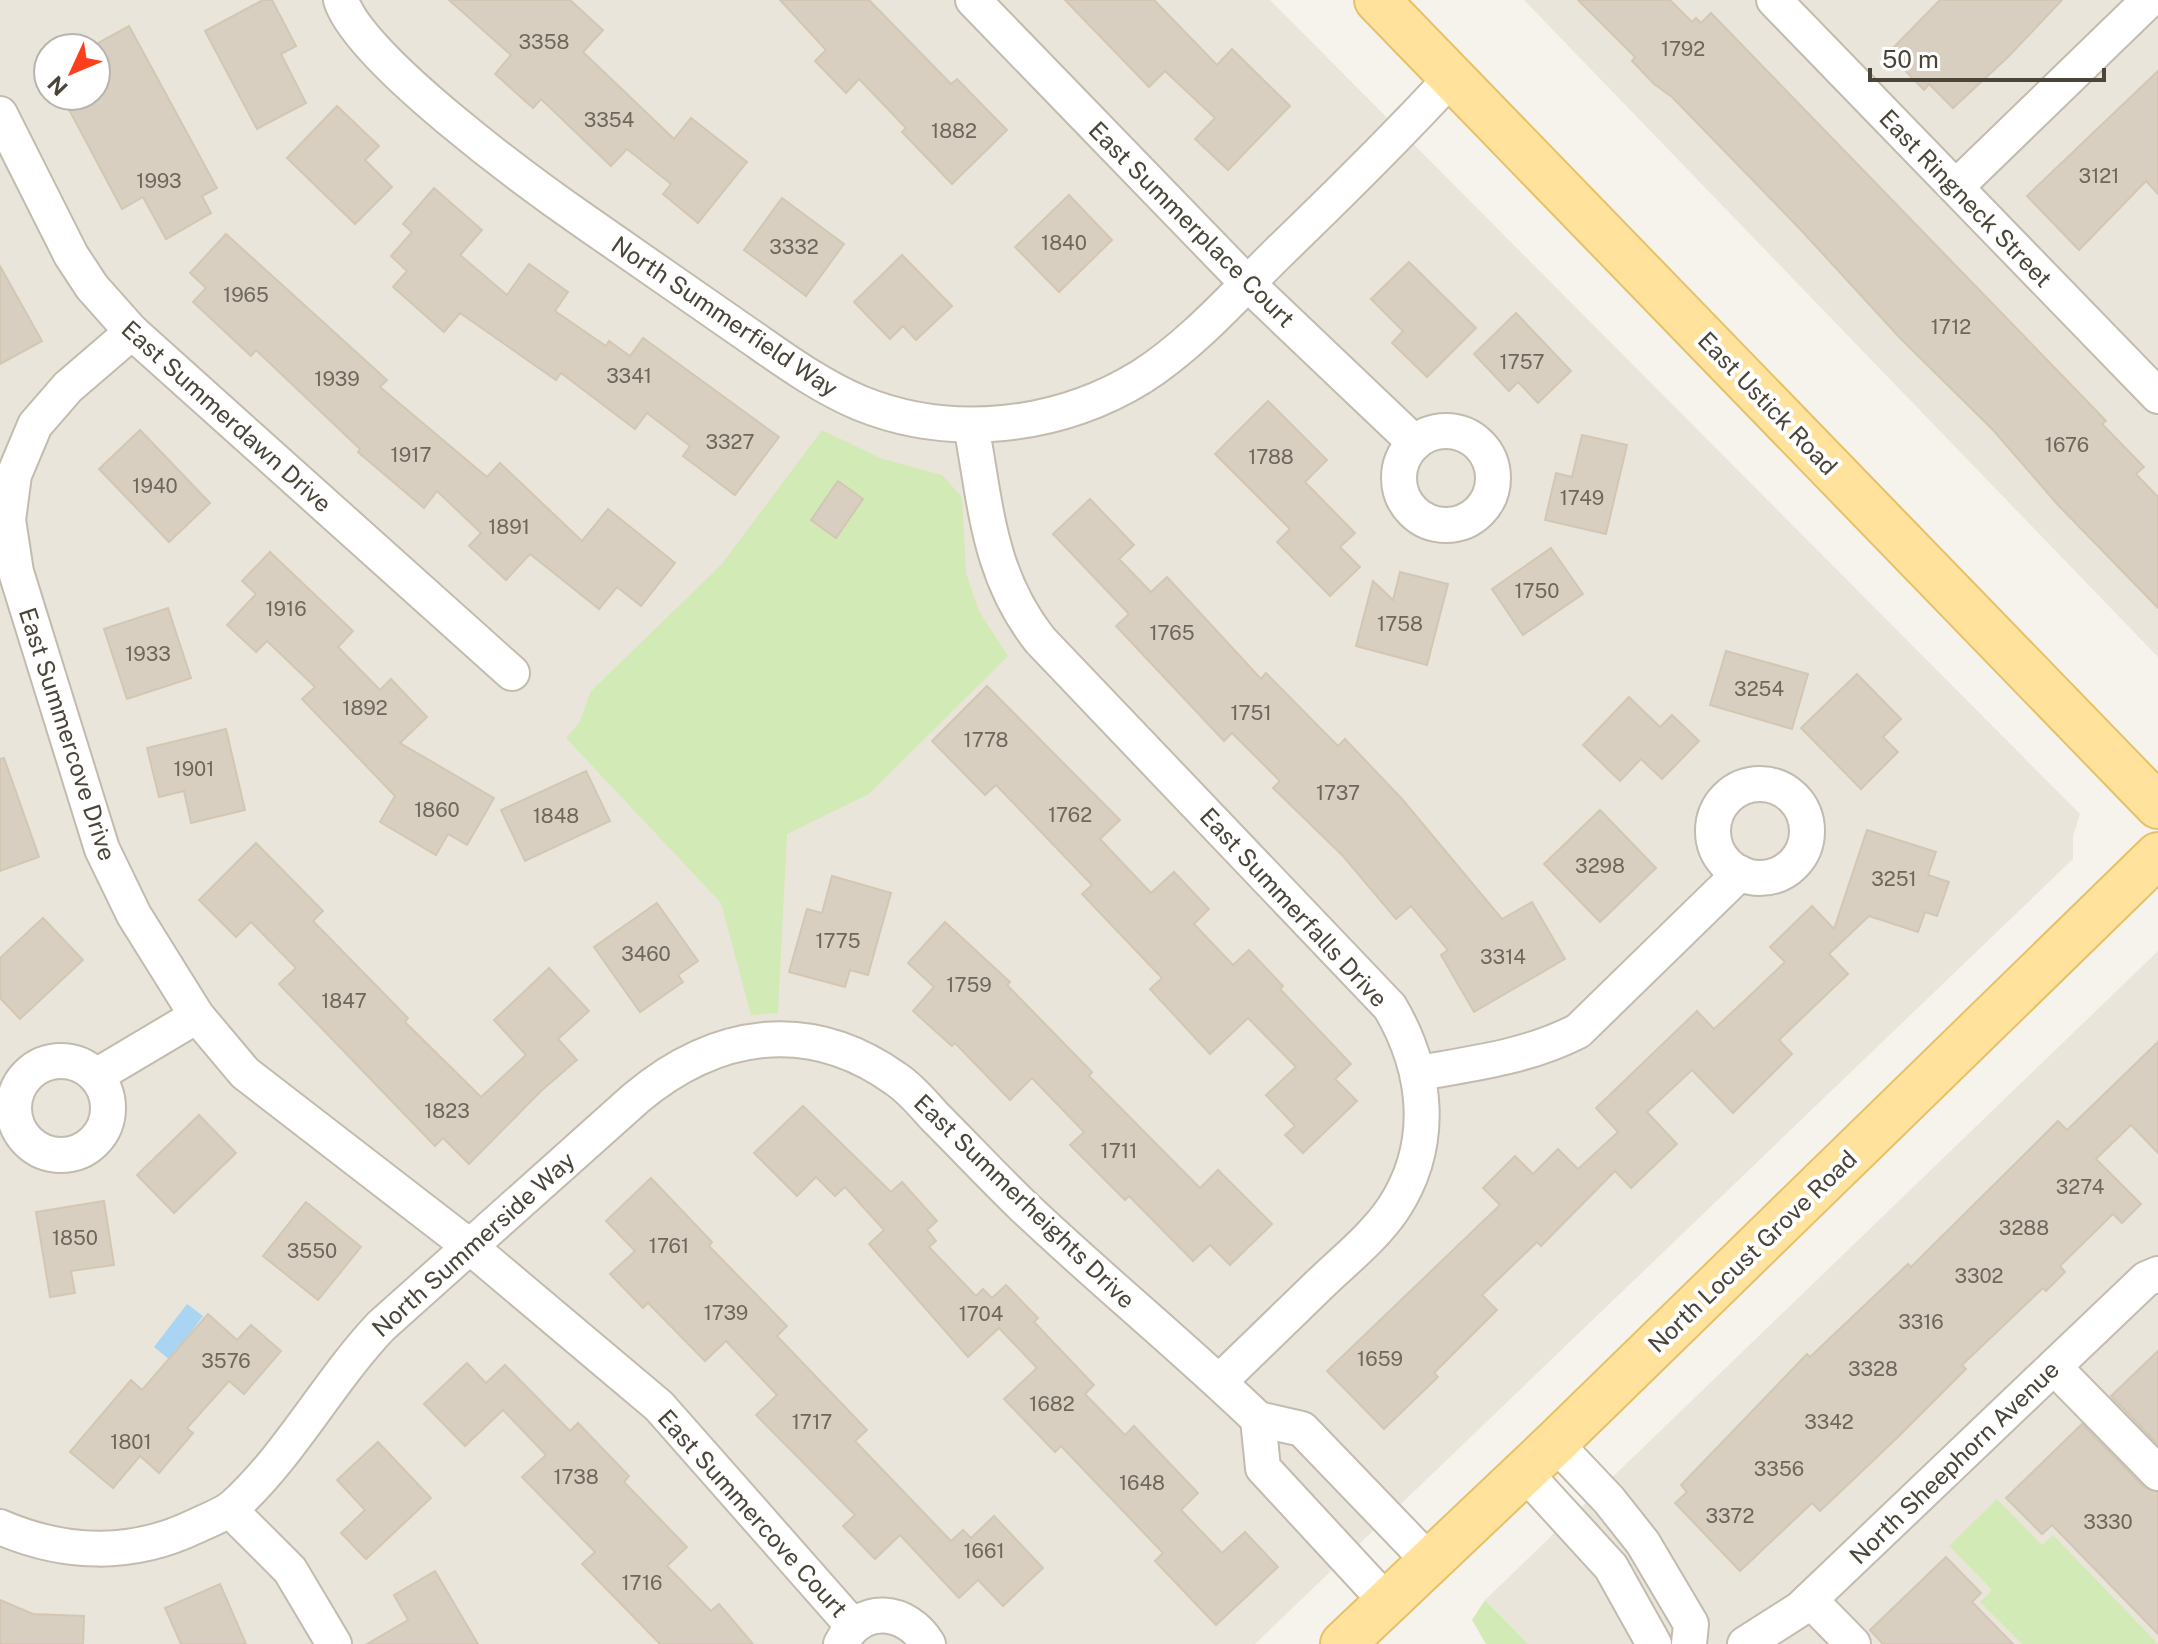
<svg xmlns="http://www.w3.org/2000/svg" width="2158" height="1644" font-family="'Public Sans',sans-serif">
	<style>
		.residential { fill: #eae5da; fill-rule: evenodd }
		.green { fill: #d2eab5 }
		.water { fill: #a9d4f2 }
		.building { fill: #d8cfc1; stroke: #d3c7b4; stroke-width: 2 }
		.lines { fill: none; stroke-linecap: round; stroke-linejoin: round }
		.minor-casing { stroke: #c2bbae; stroke-width: 38 }
		.major-casing { stroke: #e6c16a; stroke-width: 48 }
		.minor { stroke: #fff; stroke-width: 34 }
		.major { stroke: #ffe39c; stroke-width: 44 }
		.labels { text-anchor: middle; dominant-baseline: central; stroke-width: 8; stroke-linejoin: round; paint-order: stroke }
		.number-label { font-size: 20px; fill: #6e675b }
		.street-label { font-size: 24px; fill: #4b4439; stroke: #fff }
	</style>
	<rect width="100%" height="100%" fill="#f6f3ec"/>
	<g class="residential">
		<path d="M0,0H1270L2080,814L2073,836V859L1255,1644H0ZM48,48H96V96H48Z"/>
		<polygon points="1524,0 2158,0 2158,657"/>
		<polygon points="2158,951 2158,1644 1528,1644 1485,1600"/>
	</g>
	<g class="green">
		<polygon points="822,430 880,458 942,475 962,497 966,573 979,611 1008,656 869,794 787,834 778,1013 751,1015 721,903 566,738 579,723 591,691 721,565"/>
		<polygon points="1997,1499 2042,1545 2053,1535 2158,1644 2022,1644 1980,1602 1992,1590 1949,1546"/>
		<polygon points="1485,1600 1528,1644 1486,1644 1472,1620"/>
	</g>
	<polygon class="water" points="187,1304 203,1316 170,1360 154,1347"/>
	<g class="building">
		<polygon points="263,0 272,0 296,46 281,54 306,103 257,129 205,31"/>
		<polygon points="449,0 570,0 603,30 583,52 674,139 691,118 747,162 698,223 663,194 671,184 627,149 611,166 541,99 533,108 495,74 511,55"/>
		<polygon points="780,0 869,0 951,84 957,79 1007,130 952,184 902,132 906,128 859,79 846,93 815,61 826,50"/>
		<polygon points="1065,0 1154,0 1217,65 1232,49 1290,106 1228,170 1195,139 1215,118 1165,71 1149,87"/>
		<polygon points="1578,0 1670,0 1692,22 1696,18 1701,23 1711,13 2083,397 2106,421 2102,424 2144,467 2136,474 2158,497 2158,608 2058,505 1993,430 1900,338 1800,229 1672,97 1654,84 1632,61 1635,57"/>
		<polygon points="1940,0 2062,0 2009,56 1953,108 1929,84 1924,90 1888,53"/>
		<polygon points="129,26 217,188 202,196 211,213 166,239 143,197 122,209 66,104 80,96 96,96 96,44"/>
		<polygon points="2158,71 2158,194 2146,181 2079,250 2027,196"/>
		<polygon points="337,106 379,146 365,160 392,187 355,224 287,158"/>
		<polygon points="434,188 482,230 460,255 507,295 529,264 568,292 555,311 606,346 609,341 630,356 643,338 779,437 735,495 683,456 690,446 647,413 635,429 561,373 556,380 460,313 444,332 393,287 407,271 391,256 412,232 403,224"/>
		<polygon points="1069,195 1112,240 1059,292 1015,247"/>
		<polygon points="782,198 844,244 806,296 744,250"/>
		<polygon points="226,234 387,380 380,387 487,477 500,463 582,541 608,509 675,563 641,606 617,587 599,609 530,554 506,580 469,546 481,533 437,491 424,508 358,452 360,449 256,350 251,356 193,302 206,288 190,273"/>
		<polygon points="902,255 952,306 916,340 903,326 890,339 854,302"/>
		<polygon points="1409,262 1476,328 1427,377 1392,343 1403,331 1371,299"/>
		<polygon points="0,266 42,341 0,364"/>
		<polygon points="1516,313 1571,371 1538,403 1518,382 1509,391 1474,354"/>
		<polygon points="1268,401 1327,460 1305,482 1355,533 1340,547 1360,567 1330,596 1277,542 1290,529 1215,454"/>
		<polygon points="140,430 210,503 169,542 99,469"/>
		<polygon points="1582,435 1627,445 1606,534 1545,520 1556,473 1572,477"/>
		<polygon points="838,481 863,499 836,538 811,520"/>
		<polygon points="1090,499 1134,545 1119,559 1151,592 1167,577 1261,679 1266,673 1338,746 1345,739 1402,799 1502,919 1532,902 1565,959 1474,1012 1441,955 1448,950 1411,906 1396,919 1343,856 1273,788 1280,781 1232,733 1224,741 1116,626 1129,614 1053,534"/>
		<polygon points="1551,548 1583,594 1523,635 1492,589"/>
		<polygon points="270,552 353,631 338,647 380,690 391,679 427,717 400,743 494,798 467,845 448,834 436,855 380,822 395,796 302,699 315,687 267,641 256,652 227,625 256,594 242,581"/>
		<polygon points="1400,572 1448,584 1427,665 1356,646 1373,581 1393,600"/>
		<polygon points="168,608 191,678 127,699 104,629"/>
		<polygon points="1726,651 1808,674 1792,729 1710,705"/>
		<polygon points="1857,674 1901,719 1883,737 1898,752 1861,789 1801,728"/>
		<polygon points="987,686 1120,820 1100,839 1151,893 1174,872 1209,909 1194,924 1233,965 1249,950 1283,986 1280,989 1351,1064 1335,1079 1357,1101 1303,1153 1285,1135 1295,1126 1266,1095 1296,1067 1248,1018 1210,1054 1150,989 1162,978 1082,894 1092,885 996,785 985,795 932,741"/>
		<polygon points="1629,697 1660,727 1672,715 1699,741 1662,779 1641,759 1620,781 1583,745"/>
		<polygon points="226,729 245,810 191,823 184,791 159,797 147,748"/>
		<polygon points="4,758 39,857 0,871 0,759"/>
		<polygon points="586,771 610,821 525,861 501,810"/>
		<polygon points="1600,810 1656,868 1600,922 1544,864"/>
		<polygon points="1867,830 1936,852 1928,875 1949,882 1937,916 1925,912 1918,932 1869,916 1829,954 1848,974 1779,1040 1792,1054 1733,1113 1692,1070 1647,1112 1677,1144 1631,1188 1615,1171 1541,1246 1537,1242 1482,1295 1497,1310 1434,1373 1438,1377 1384,1429 1327,1371 1500,1205 1483,1188 1515,1156 1533,1174 1558,1149 1578,1169 1618,1132 1596,1108 1697,1011 1714,1029 1742,1003 1785,962 1770,947 1812,906 1834,929"/>
		<polygon points="256,843 323,911 313,921 408,1018 405,1022 481,1097 526,1055 494,1020 549,968 589,1011 558,1039 577,1060 541,1091 469,1164 443,1138 435,1146 279,984 296,968 251,922 236,937 199,900"/>
		<polygon points="832,876 891,893 868,975 850,970 845,987 789,972 807,909 822,913"/>
		<polygon points="657,903 698,961 678,975 683,982 640,1012 594,947"/>
		<polygon points="43,918 83,960 20,1019 0,998 0,958"/>
		<polygon points="945,922 1010,982 1007,985 1092,1072 1089,1076 1200,1188 1218,1170 1272,1224 1230,1265 1210,1245 1193,1261 1129,1196 1125,1200 1070,1145 1084,1132 1032,1078 1010,1100 955,1043 952,1046 913,1011 934,987 908,963"/>
		<polygon points="2158,1042 2158,1153 2131,1125 2096,1159 2141,1204 2122,1223 2113,1214 2060,1266 2065,1272 2046,1291 2043,1288 1962,1365 1966,1369 1899,1436 1820,1511 1812,1503 1740,1571 1675,1503 1687,1492 1681,1485 1807,1354 1810,1357 1908,1264 1911,1267 2058,1121 2067,1130"/>
		<polygon points="803,1106 891,1192 902,1182 937,1221 927,1230 936,1241 929,1247 976,1296 983,1289 992,1298 1006,1285 1038,1318 1034,1322 1094,1385 1085,1394 1125,1435 1134,1426 1198,1493 1181,1510 1222,1553 1245,1532 1278,1567 1216,1625 1155,1561 1163,1553 1061,1446 1055,1452 1004,1399 1037,1368 999,1328 968,1357 869,1244 884,1230 845,1187 835,1196 816,1177 797,1196 754,1153"/>
		<polygon points="199,1115 236,1153 174,1213 137,1175"/>
		<polygon points="651,1178 712,1242 709,1246 787,1326 777,1336 867,1430 855,1441 951,1541 963,1530 971,1538 994,1516 1043,1568 1003,1606 978,1580 959,1598 900,1535 875,1559 843,1526 855,1515 756,1415 777,1395 726,1341 705,1361 648,1303 643,1308 610,1274 635,1251 606,1221"/>
		<polygon points="104,1201 114,1265 71,1271 75,1293 50,1297 36,1212"/>
		<polygon points="306,1202 361,1247 318,1300 263,1256"/>
		<polygon points="208,1314 237,1340 251,1325 281,1351 244,1394 229,1381 187,1428 193,1433 159,1473 140,1456 113,1488 70,1452 131,1380 142,1390"/>
		<polygon points="2158,1351 2158,1444 2111,1396"/>
		<polygon points="467,1363 486,1383 505,1365 570,1431 578,1423 629,1476 624,1482 687,1547 667,1566 711,1611 719,1604 753,1644 660,1644 582,1564 595,1552 522,1477 546,1455 503,1410 465,1446 424,1404"/>
		<polygon points="2082,1424 2144,1487 2158,1492 2158,1634 2052,1525 2042,1534 2006,1498"/>
		<polygon points="378,1442 431,1498 366,1559 341,1533 365,1510 337,1480"/>
		<polygon points="1946,1557 1981,1593 1972,1602 2013,1644 1883,1644 1870,1630"/>
		<polygon points="435,1571 478,1644 367,1644 408,1620 394,1595"/>
		<polygon points="220,1584 246,1644 181,1644 165,1608"/>
		<polygon points="0,1600 33,1614 84,1616 83,1644 0,1644"/>
	</g>
	<g class="lines">
		<defs>
			<g id="minor">
				<path d="M341,0C359,59 532,185 587,223C638,259 690,294 741,330C779,356 817,385 860,403C951,440 1058,428 1141,377C1193,344 1237,293 1280,251C1339,194 1397,137 1452,77"/>
				<polyline points="973,0 1247,283 1415,443"/>
				<polyline points="1774,0 2158,396"/>
				<polyline points="0,114 71,255 92,287 132,332 512,673"/>
				<polyline points="1956,187 2149,0"/>
				<polyline points="132,332 68,387 35,425 14,475 8,520 16,572 102,849 134,915 197,1016 245,1073 469,1246 659,1406 853,1626"/>
				<path d="M971,425C986,505 988,574 1040,640L1390,1007C1427,1070 1436,1144 1393,1209C1374,1237 1345,1260 1320,1284C1287,1316 1253,1349 1219,1382"/>
				<circle cx="1446" cy="478" r="47"/>
				<circle cx="1760" cy="831" r="47"/>
				<circle cx="61" cy="1108" r="47"/>
				<path d="M1419,1073C1475,1063 1527,1057 1578,1031L1740,873"/>
				<polyline points="96,1076 197,1016"/>
				<polyline points="2054,1367 2158,1473"/>
				<polyline points="1555,1443 1609,1500 1643,1543 1691,1624 1689,1644"/>
				<polyline points="1525,1473 1611,1567 1654,1644"/>
				<polyline points="230,1510 290,1570 334,1644"/>
				<path d="M0,1527C65,1555 132,1557 196,1526C208,1520 224,1515 234,1506C291,1454 328,1382 381,1326L636,1098C715,1032 808,1016 896,1079C911,1089 923,1104 935,1117C965,1147 994,1178 1024,1207C1101,1280 1182,1346 1258,1419"/>
				<polyline points="1810,1600 1853,1644"/>
				<polyline points="1387,1602 1263,1468 1258,1419 1302,1429 1430,1562"/>
				<path d="M841,1644C861,1603 907,1609 928,1644"/>
				<polyline points="1745,1644 1800,1609 2146,1279 2158,1274"/>
			</g>
			<g id="major">
				<polyline points="1377,0 2158,806"/>
				<polyline points="1343,1644 1555,1443 2158,855"/>
			</g>
		</defs>
		<use href="#minor" class="minor-casing"/>
		<use href="#major" class="major-casing"/>
		<use href="#minor" class="minor"/>
		<use href="#major" class="major"/>
	</g>
	<g class="labels">
		<g class="number-label">
			<text x="544" y="42">3358</text>
			<text x="1683" y="49">1792</text>
			<text x="609" y="120">3354</text>
			<text x="954" y="131">1882</text>
			<text x="2099" y="176">3121</text>
			<text x="159" y="181">1993</text>
			<text x="1064" y="243">1840</text>
			<text x="794" y="247">3332</text>
			<text x="246" y="295">1965</text>
			<text x="1951" y="327">1712</text>
			<text x="1522" y="362">1757</text>
			<text x="629" y="376">3341</text>
			<text x="337" y="379">1939</text>
			<text x="730" y="442">3327</text>
			<text x="2067" y="445">1676</text>
			<text x="411" y="455">1917</text>
			<text x="1271" y="457">1788</text>
			<text x="155" y="486">1940</text>
			<text x="1582" y="498">1749</text>
			<text x="509" y="527">1891</text>
			<text x="1537" y="591">1750</text>
			<text x="286" y="609">1916</text>
			<text x="1400" y="624">1758</text>
			<text x="1172" y="633">1765</text>
			<text x="148" y="654">1933</text>
			<text x="1759" y="689">3254</text>
			<text x="365" y="708">1892</text>
			<text x="1251" y="713">1751</text>
			<text x="986" y="740">1778</text>
			<text x="194" y="769">1901</text>
			<text x="1338" y="793">1737</text>
			<text x="437" y="810">1860</text>
			<text x="1070" y="815">1762</text>
			<text x="556" y="816">1848</text>
			<text x="1600" y="866">3298</text>
			<text x="1894" y="879">3251</text>
			<text x="838" y="941">1775</text>
			<text x="646" y="954">3460</text>
			<text x="1503" y="957">3314</text>
			<text x="969" y="985">1759</text>
			<text x="344" y="1001">1847</text>
			<text x="447" y="1111">1823</text>
			<text x="1119" y="1151">1711</text>
			<text x="2080" y="1187">3274</text>
			<text x="2024" y="1228">3288</text>
			<text x="75" y="1238">1850</text>
			<text x="669" y="1246">1761</text>
			<text x="312" y="1251">3550</text>
			<text x="1979" y="1276">3302</text>
			<text x="726" y="1313">1739</text>
			<text x="981" y="1314">1704</text>
			<text x="1921" y="1322">3316</text>
			<text x="1380" y="1359">1659</text>
			<text x="226" y="1361">3576</text>
			<text x="1873" y="1369">3328</text>
			<text x="1052" y="1404">1682</text>
			<text x="812" y="1422">1717</text>
			<text x="1829" y="1422">3342</text>
			<text x="131" y="1442">1801</text>
			<text x="1779" y="1469">3356</text>
			<text x="576" y="1477">1738</text>
			<text x="1142" y="1483">1648</text>
			<text x="1730" y="1516">3372</text>
			<text x="2108" y="1522">3330</text>
			<text x="984" y="1551">1661</text>
			<text x="642" y="1583">1716</text>
		</g>
		<g class="street-label">
			<text transform="translate(1966 198) rotate(46)">East Ringneck Street</text>
			<text transform="translate(1192 224) rotate(45)">East Summerplace Court</text>
			<text transform="translate(725 316) rotate(34)">North Summerfield Way</text>
			<text transform="translate(1768 403) rotate(46)">East Ustick Road</text>
			<text transform="translate(227 416) rotate(42)">East Summerdawn Drive</text>
			<text transform="translate(68 734) rotate(72)">East Summercove Drive</text>
			<text transform="translate(1294 907) rotate(47)">East Summerfalls Drive</text>
			<text transform="translate(1025 1201) rotate(44)">East Summerheights Drive</text>
			<text transform="translate(473 1244) rotate(-42)">North Summerside Way</text>
			<text transform="translate(1752 1251) rotate(-44)">North Locust Grove Road</text>
			<text transform="translate(1954 1462) rotate(-44)">North Sheephorn Avenue</text>
			<text transform="translate(753 1513) rotate(48)">East Summercove Court</text>
		</g>
	</g>
	<g transform="translate(72 72) rotate(226)"><circle r="38" fill="#ffffff" stroke="#b7b4b0" stroke-width="2"/>
	<path d="M0-6L14 30L0 20L-14 30Z" fill="#fc3f1d"/>
	<text y="-12" font-size="22" font-weight="bold" text-anchor="middle" fill="#4b4439">N</text>
	</g>
	<path d="M1870 68v12h234v-12" fill="none" stroke="#4b4439" stroke-width="4"/>
	<text x="1882" y="68" font-size="24" fill="#4b4439" stroke="#ffffff" stroke-width="6" paint-order="stroke">50 m</text>
</svg>
